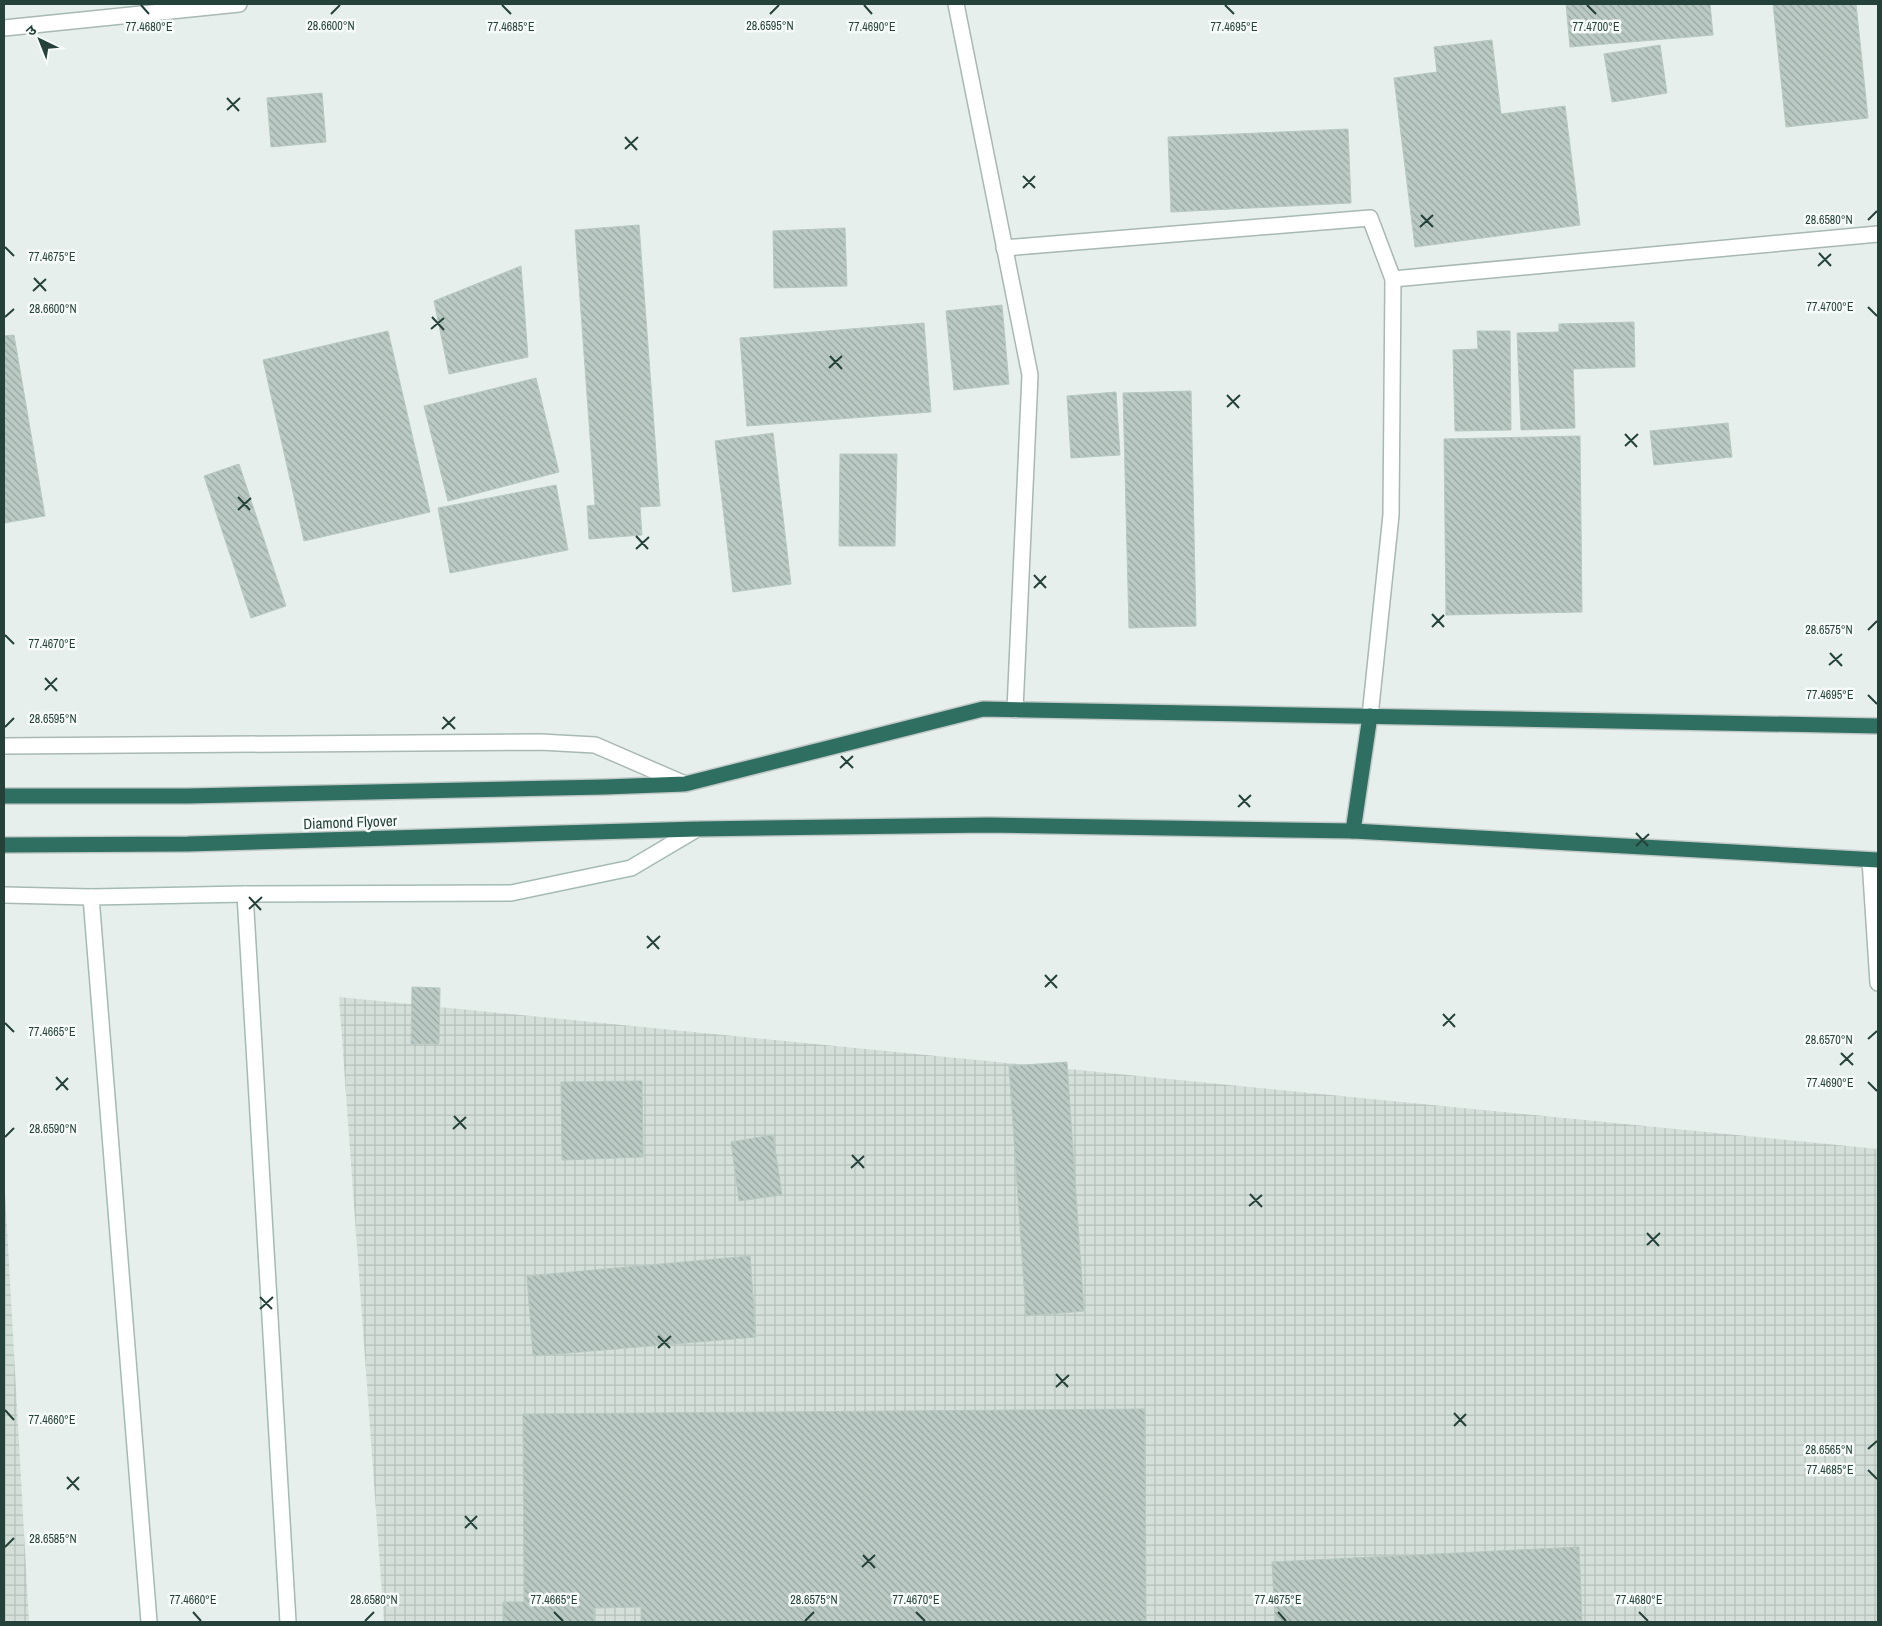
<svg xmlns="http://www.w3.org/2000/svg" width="1882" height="1626" font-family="'Archivo Narrow','Noto Sans Devanagari',sans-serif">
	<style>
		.industrial { fill: url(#industrial-grid) }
		.building { fill: url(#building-back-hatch); stroke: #b8c9c2 }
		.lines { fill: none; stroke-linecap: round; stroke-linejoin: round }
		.street-casing { stroke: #a8b8b2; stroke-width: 18 }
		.secondary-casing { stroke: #a4bbb3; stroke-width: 18 }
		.highway-casing { stroke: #c2cac8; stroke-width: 18 }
		.street { stroke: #fff; stroke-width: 15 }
		.secondary { stroke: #fff; stroke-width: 15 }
		.highway { stroke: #2f6f62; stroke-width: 15 }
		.ticks { fill: none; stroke: #24423a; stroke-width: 2 }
		.labels { text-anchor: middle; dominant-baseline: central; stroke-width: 5; stroke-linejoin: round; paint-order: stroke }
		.street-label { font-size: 15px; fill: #24423a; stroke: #f7fbf9 }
		.ticks-label { font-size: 12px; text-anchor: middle; fill: #24423a; stroke: #f7fbf9; stroke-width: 5; stroke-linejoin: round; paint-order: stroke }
	</style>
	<defs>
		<pattern id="industrial-grid" width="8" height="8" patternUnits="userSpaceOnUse" patternTransform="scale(1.25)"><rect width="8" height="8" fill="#d4dfda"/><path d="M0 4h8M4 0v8" fill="none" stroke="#b6c1bc"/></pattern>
		<pattern id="building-back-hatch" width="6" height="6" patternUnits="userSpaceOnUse" patternTransform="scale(1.25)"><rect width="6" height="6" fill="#bbcac4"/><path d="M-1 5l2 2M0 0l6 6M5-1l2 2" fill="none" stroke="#98a6a0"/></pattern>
	</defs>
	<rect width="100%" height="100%" fill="#e6efeb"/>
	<g class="industrial">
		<polygon points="339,997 1878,1149 1878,1622 384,1622"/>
		<polygon points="4,1174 29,1622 4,1622"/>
	</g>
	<g class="building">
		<polygon points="1566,4 1710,4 1713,35 1570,47"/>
		<polygon points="1773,4 1856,4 1868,118 1786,127"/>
		<polygon points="1492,40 1501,114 1565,106 1580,225 1415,247 1394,78 1437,72 1434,47"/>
		<polygon points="1660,45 1667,93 1612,102 1604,54"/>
		<polygon points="322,93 326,142 271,147 267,98"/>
		<polygon points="1348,129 1351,203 1171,212 1168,137"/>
		<polygon points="639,225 660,506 640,507 642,535 589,539 587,506 595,505 575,230"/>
		<polygon points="845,228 847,286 774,288 773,231"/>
		<polygon points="521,266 528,357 449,374 434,301"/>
		<polygon points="1002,305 1009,384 954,390 946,311"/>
		<polygon points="1634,322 1635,367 1573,369 1575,428 1521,430 1517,333 1559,332 1559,324"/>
		<polygon points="924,323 931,412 747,426 740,338"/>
		<polygon points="388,331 430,512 304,541 263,360"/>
		<polygon points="1477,331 1510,331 1511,430 1455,431 1453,350 1478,349"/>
		<polygon points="14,335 45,516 4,523 4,336"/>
		<polygon points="536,378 559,472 448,501 424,406"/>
		<polygon points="1191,391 1196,626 1129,628 1123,393"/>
		<polygon points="1116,392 1120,455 1071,458 1067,396"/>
		<polygon points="1728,423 1732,457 1654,465 1650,431"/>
		<polygon points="773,433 791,584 733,592 715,441"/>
		<polygon points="1580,436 1582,612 1446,615 1444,439"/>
		<polygon points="840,454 897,454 895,546 839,546"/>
		<polygon points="239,464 286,606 251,618 204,476"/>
		<polygon points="556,485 568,550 450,573 438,508"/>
		<polygon points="412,987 440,988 439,1044 411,1044"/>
		<polygon points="1067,1062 1084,1311 1026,1316 1009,1066"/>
		<polygon points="642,1081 643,1157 562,1160 561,1082"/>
		<polygon points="773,1135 782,1195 739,1201 731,1142"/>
		<polygon points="750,1256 756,1337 533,1356 527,1276"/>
		<polygon points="1145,1409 1146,1622 641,1622 641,1607 594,1608 594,1622 503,1622 503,1602 524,1602 523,1414"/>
		<polygon points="1579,1547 1582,1622 1275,1622 1272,1562"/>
	</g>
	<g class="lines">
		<defs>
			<g id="street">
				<polyline points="956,4 1030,375 1015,710"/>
				<polyline points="4,28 239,4"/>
				<polyline points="1004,248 1370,218 1393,279"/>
				<polyline points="1370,716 1391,515 1393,279 1878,234"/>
				<polyline points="4,746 540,742 595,745 685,784"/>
				<polyline points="1870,860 1878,983"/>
				<polyline points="4,895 91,897"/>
			</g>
			<g id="secondary">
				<polyline points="245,894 288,1622"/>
				<polyline points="149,1622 91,897 245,894 511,893 631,868 697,829"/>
			</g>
			<g id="highway">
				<polyline points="4,796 188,796 605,787 685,784 983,709 1878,726"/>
				<polyline points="1353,831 1370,716"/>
				<polyline points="4,845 188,844 697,829 989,825 1353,831 1878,860"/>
			</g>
		</defs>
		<use href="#street" class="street-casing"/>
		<use href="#secondary" class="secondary-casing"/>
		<use href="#highway" class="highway-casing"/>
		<use href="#street" class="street"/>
		<use href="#secondary" class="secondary"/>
		<use href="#highway" class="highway"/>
	</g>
	<path class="ticks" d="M141,5L149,14M502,5L511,14M864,5L872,14M1225,5L1234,14M1587,5L1596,14M331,14L340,5M770,14L779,5M227,98L239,111M227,110L240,98M625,137L637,150M625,149L638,137M1023,176L1035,188M1023,188L1035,176M1421,215L1433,227M1868,220L1877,211M1420,227L1433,215M5,247L14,256M1819,253L1831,266M1818,266L1831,254M34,278L46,291M33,291L46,279M1868,307L1877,316M5,317L14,309M432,317L444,330M431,329L444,318M830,356L842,369M829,368L842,356M1227,395L1239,408M1227,407L1240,395M1625,434L1637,447M1625,446L1638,434M238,497L250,510M238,510L251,498M636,536L648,549M636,549L649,537M1034,575L1046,588M1034,588L1046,576M1432,614L1444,627M1432,627L1444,615M1868,630L1877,621M5,635L14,644M1830,653L1842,666M1829,665L1842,654M45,678L57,691M45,690L57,678M1868,695L1877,704M443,717L455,729M5,727L14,718M442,729L455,717M841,756L853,768M840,768L853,756M1239,795L1250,807M1238,807L1251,795M1636,833L1648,846M1636,846L1649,834M249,897L261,910M249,909L262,897M647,936L659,949M647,948L660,936M1045,975L1057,988M1045,987L1057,975M1443,1014L1455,1027M5,1023L14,1032M1443,1026L1455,1014M1868,1039L1877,1031M1841,1053L1853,1065M1840,1065L1853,1053M56,1077L68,1090M1868,1082L1877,1091M56,1090L68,1078M454,1116L466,1129M453,1129L466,1117M5,1137L14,1128M852,1155L864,1168M851,1168L864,1156M1250,1194L1262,1207M1249,1206L1262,1195M1647,1233L1659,1246M1647,1245L1660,1233M260,1297L272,1309M260,1309L273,1297M658,1336L670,1348M658,1348L671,1336M1056,1374L1068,1387M1056,1387L1069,1375M5,1410L14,1420M1454,1413L1466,1426M1454,1426L1466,1414M1868,1449L1877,1441M1868,1470L1877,1479M67,1477L79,1490M67,1489L79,1477M465,1516L477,1529M465,1528L477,1516M5,1547L14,1538M863,1555L875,1568M862,1567L875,1555M193,1612L201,1621M554,1612L563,1621M916,1612L925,1621M1278,1612L1286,1621M1639,1612L1648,1621M365,1621L374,1612M805,1621L814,1612"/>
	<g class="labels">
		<g class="street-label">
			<text transform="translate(350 822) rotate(-2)">Diamond Flyover</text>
		</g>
	</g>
	<g class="ticks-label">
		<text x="331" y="30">28.6600°N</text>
		<text x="770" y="30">28.6595°N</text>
		<text x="149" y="31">77.4680°E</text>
		<text x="511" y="31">77.4685°E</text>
		<text x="872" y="31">77.4690°E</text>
		<text x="1234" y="31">77.4695°E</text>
		<text x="1596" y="31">77.4700°E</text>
		<text x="1829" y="224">28.6580°N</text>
		<text x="52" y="261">77.4675°E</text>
		<text x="1830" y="311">77.4700°E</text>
		<text x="53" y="313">28.6600°N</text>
		<text x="1829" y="634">28.6575°N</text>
		<text x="52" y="648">77.4670°E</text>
		<text x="1830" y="699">77.4695°E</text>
		<text x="53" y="723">28.6595°N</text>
		<text x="52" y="1036">77.4665°E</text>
		<text x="1829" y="1044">28.6570°N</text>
		<text x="1830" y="1087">77.4690°E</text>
		<text x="53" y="1133">28.6590°N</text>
		<text x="52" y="1424">77.4660°E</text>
		<text x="1829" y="1454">28.6565°N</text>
		<text x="1830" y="1474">77.4685°E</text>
		<text x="53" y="1543">28.6585°N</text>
		<text x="193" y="1604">77.4660°E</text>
		<text x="554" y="1604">77.4665°E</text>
		<text x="916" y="1604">77.4670°E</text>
		<text x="1278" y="1604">77.4675°E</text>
		<text x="1639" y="1604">77.4680°E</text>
		<text x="374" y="1604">28.6580°N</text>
		<text x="814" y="1604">28.6575°N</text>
	</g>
	<rect width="1882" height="1626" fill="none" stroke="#24423a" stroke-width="10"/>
	<g transform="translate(40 40) rotate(317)" stroke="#f7fbf9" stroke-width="4" paint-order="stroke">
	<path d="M0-4L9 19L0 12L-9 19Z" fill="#24423a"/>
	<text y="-8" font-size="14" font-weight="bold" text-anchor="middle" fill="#24423a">उ</text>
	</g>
</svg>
